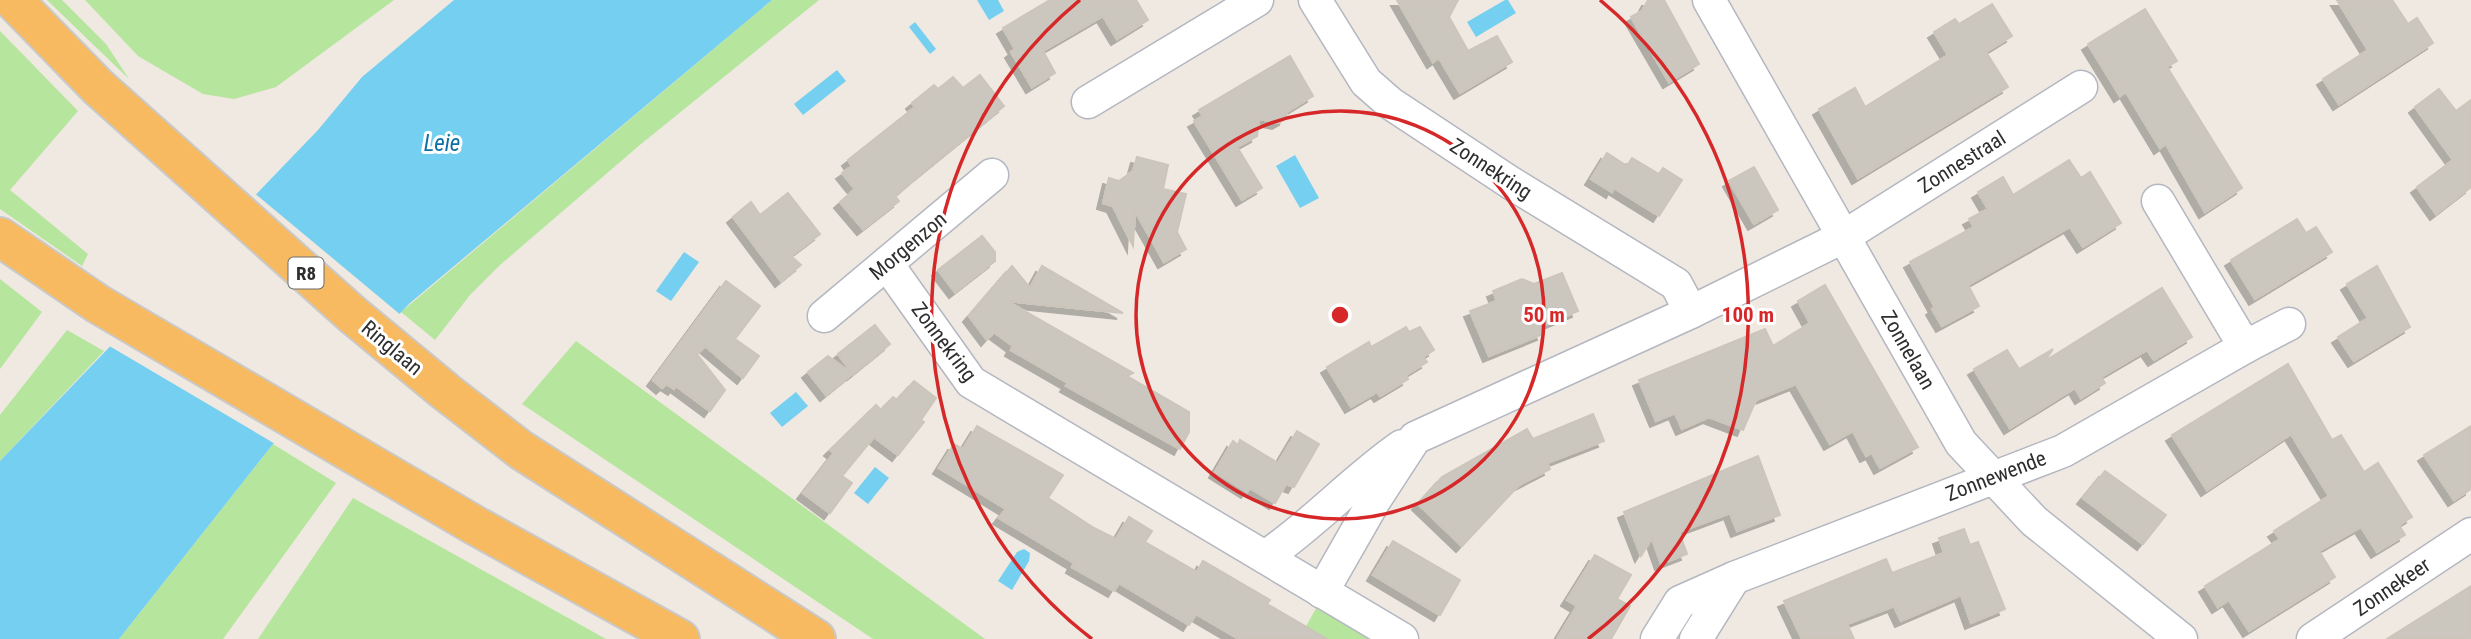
<svg xmlns="http://www.w3.org/2000/svg" width="2471" height="639" font-family="'Roboto Condensed',sans-serif">
	<style>
		.green { fill: #b6e59e }
		.water { fill: #75cff0 }
		.pier { fill: #efe9e1 }
		.building { fill: #cbc7bf; stroke: #cbc5ba; stroke-width: 2; filter: url(#shadow) }
		.lines { fill: none; stroke-linecap: round; stroke-linejoin: round }
		.minor-casing { stroke: #b4b7c1; stroke-width: 35 }
		.trunk-casing { stroke: #c9c9c9; stroke-width: 42 }
		.minor { stroke: #fff; stroke-width: 32 }
		.trunk { stroke: #f8ba60; stroke-width: 38 }
		.ring { fill: none; stroke: #d62828; stroke-width: 3.5 }
		.labels { text-anchor: middle; dominant-baseline: central; stroke-width: 6; stroke-linejoin: round; paint-order: stroke }
		.shield { fill: #fff; stroke: #6d6d6d; stroke-width: 2 }
		.shield-label { font-size: 19px; font-weight: bold; fill: #2e2e2e }
		.street-label { font-size: 21px; fill: #2e2e2e; stroke: #fff }
		.water-label { font-size: 23px; font-style: italic; fill: #0d6fa3; stroke: #fff }
		.centre { fill: #d62828; stroke: #fff; stroke-width: 3.5 }
		.ring-label { font-size: 21px; text-anchor: middle; font-weight: bold; fill: #d62828; stroke: #fff; stroke-width: 6; stroke-linejoin: round; paint-order: stroke }
	</style>
	<defs>
		<filter id="shadow"><feDropShadow dx="-6" dy="6" stdDeviation="0" flood-color="#0004"/></filter>
	</defs>
	<rect width="100%" height="100%" fill="#efe9e1"/>
	<g class="green">
		<polygon points="47,0 62,0 106,44 129,79"/>
		<polygon points="85,0 394,0 276,87 234,99 203,94 138,56"/>
		<polygon points="772,0 819,0 641,144 500,265 470,295 435,340 401,312"/>
		<polygon points="0,31 78,111 10,190 88,254 82,266 0,209"/>
		<polygon points="0,279 42,312 0,369"/>
		<polygon points="67,330 104,351 0,461 0,415"/>
		<polygon points="576,341 985,639 873,639 522,404"/>
		<polygon points="273,444 336,483 223,639 119,639"/>
		<polygon points="353,498 606,639 258,639"/>
		<polygon points="1319,603 1379,639 1299,639"/>
	</g>
	<g class="water">
		<polygon points="454,0 772,0 410,303 273,444 119,639 0,639 0,461 318,130 362,77"/>
		<polygon points="977,0 998,0 1004,11 989,20"/>
		<polygon points="1505,0 1508,0 1516,13 1476,37 1467,22"/>
		<polygon points="915,22 936,49 930,54 909,27"/>
		<polygon points="837,70 846,81 803,115 794,104"/>
		<polygon points="1295,155 1319,198 1300,208 1276,166"/>
		<polygon points="684,252 699,262 671,301 656,291"/>
		<polygon points="796,392 808,406 782,427 770,413"/>
		<polygon points="875,467 889,478 868,504 854,493"/>
		<polygon points="1024,549 1030,553 1029,561 1012,590 998,581 1017,552"/>
	</g>
	<polygon class="pier" points="252,191 402,316 277,445 106,344"/>
	<g class="building">
		<polygon points="1050,0 1136,0 1148,20 1117,39 1103,16 1043,51 1055,73 1032,87 1011,52 1015,49 1003,28"/>
		<polygon points="1397,0 1458,0 1449,17 1468,51 1497,36 1512,62 1460,93 1439,58 1433,62"/>
		<polygon points="1648,0 1664,0 1699,64 1669,82 1631,17 1642,11"/>
		<polygon points="2337,0 2392,0 2408,24 2417,18 2433,43 2339,104 2323,79 2368,50"/>
		<polygon points="1992,4 2012,36 1986,52 2008,87 1858,178 1819,109 1855,88 1865,107 1948,55 1934,32 1955,19 1959,24"/>
		<polygon points="2145,9 2177,61 2167,67 2242,188 2205,212 2166,144 2160,148 2126,92 2120,96 2088,44"/>
		<polygon points="1290,56 1313,96 1287,112 1285,119 1278,123 1259,119 1257,136 1237,147 1262,188 1242,200 1194,121 1203,116 1199,110"/>
		<polygon points="980,75 1004,106 917,177 895,196 899,201 863,229 840,202 855,189 842,173 852,166 848,160 915,107 912,103 934,85 938,89 953,77 963,88"/>
		<polygon points="2439,89 2456,111 2471,100 2471,187 2436,214 2417,187 2453,160 2415,107"/>
		<polygon points="1607,153 1627,166 1632,158 1659,174 1663,168 1682,180 1659,216 1614,188 1612,192 1591,179"/>
		<polygon points="1137,157 1168,165 1163,189 1186,194 1177,232 1186,249 1164,262 1135,211 1133,246 1113,206 1103,203 1109,178 1119,181 1133,171"/>
		<polygon points="2069,160 2081,178 2090,172 2121,223 2083,247 2070,227 1968,285 1979,306 1942,326 1932,309 1935,307 1910,262 1974,227 1969,219 1988,209 1978,192 2003,177 2013,195"/>
		<polygon points="1754,167 1778,210 1754,224 1729,181"/>
		<polygon points="788,193 820,234 791,256 801,265 781,281 733,217 751,202 760,215"/>
		<polygon points="2297,219 2306,233 2316,227 2332,252 2255,299 2231,260"/>
		<polygon points="982,236 995,252 995,261 955,292 938,270"/>
		<polygon points="1012,266 1030,288 1042,266 1123,313 1007,301 1133,373 1127,376 1189,412 1189,432 1180,449 1066,386 1068,383 1011,350 1013,346 994,332 987,340 969,316"/>
		<polygon points="2377,266 2410,327 2354,361 2338,337 2368,318 2347,284"/>
		<polygon points="1562,273 1578,311 1540,327 1543,334 1489,356 1470,311 1497,301 1493,291 1522,279 1534,284"/>
		<polygon points="726,281 760,306 735,339 759,356 743,378 705,346 697,354 725,390 710,411 676,386 674,389 666,384 662,388 653,380"/>
		<polygon points="1825,285 1918,447 1880,468 1872,453 1866,456 1853,431 1830,444 1796,384 1756,400 1743,430 1709,417 1682,429 1675,413 1656,421 1639,380 1765,329 1773,346 1810,323 1798,301"/>
		<polygon points="2162,288 2192,337 2154,360 2147,350 2101,377 2105,383 2081,398 2075,388 2010,428 1974,369 2007,350 2019,369 2053,349 2045,361"/>
		<polygon points="875,325 890,344 853,374 838,354"/>
		<polygon points="1406,327 1409,332 1420,327 1434,350 1423,357 1427,362 1406,375 1408,379 1380,396 1377,392 1351,407 1327,367 1369,342 1371,347"/>
		<polygon points="828,356 852,374 826,395 808,372"/>
		<polygon points="2288,364 2332,440 2341,435 2364,472 2378,463 2412,517 2399,525 2405,535 2377,552 2361,527 2319,551 2335,577 2249,631 2229,600 2218,607 2205,586 2280,539 2274,531 2329,496 2291,434 2207,490 2172,435"/>
		<polygon points="914,381 936,398 921,420 924,422 898,455 874,437 842,476 852,483 830,513 803,493 834,453 830,450 876,405 881,410 893,397 897,400"/>
		<polygon points="1593,414 1604,441 1547,463 1550,469 1519,485 1462,546 1418,504 1442,477 1527,429 1533,439"/>
		<polygon points="977,426 1063,475 1048,498 1094,528 1116,539 1129,517 1152,531 1145,542 1197,572 1203,561 1270,600 1267,604 1327,639 1239,639 1196,614 1189,625 1119,583 1114,591 1072,567 1074,563 999,518 1006,509 939,468 954,444 963,449"/>
		<polygon points="2471,426 2471,489 2454,500 2424,455"/>
		<polygon points="1297,431 1319,444 1294,487 1286,484 1275,503 1250,488 1247,492 1215,472 1233,441 1238,445 1240,440 1278,463"/>
		<polygon points="1758,456 1780,515 1737,531 1730,513 1679,532 1687,554 1661,564 1652,538 1641,556 1624,512"/>
		<polygon points="2105,471 2166,515 2143,544 2083,498"/>
		<polygon points="1964,529 1970,545 1978,542 2005,609 1971,623 1961,595 1901,621 1894,606 1847,624 1854,639 1802,639 1784,601 1886,559 1892,573 1944,553 1939,538"/>
		<polygon points="1393,541 1460,580 1440,615 1373,575"/>
		<polygon points="1595,555 1631,575 1617,599 1630,606 1611,639 1557,639 1577,606 1567,600"/>
		<polygon points="2471,586 2471,639 2387,639"/>
	</g>
	<g class="lines">
		<defs>
			<g id="minor">
				<polyline points="1315,0 1366,82 1390,103 1511,183 1676,284 1691,312"/>
				<polyline points="1709,0 1961,443 2034,521 2181,639"/>
				<polyline points="1088,102 1257,0"/>
				<polyline points="887,264 971,382 1402,639"/>
				<polyline points="824,316 992,175"/>
				<polyline points="2245,347 2289,324"/>
				<path d="M1265,557C1314,524 1353,480 1402,446"/>
				<polyline points="1322,592 1374,501 1415,438 1691,312 1843,237 2081,87"/>
				<polyline points="1657,639 1680,602 1734,578 2063,451 2245,347 2158,201"/>
				<polyline points="1696,639 1734,578"/>
				<polyline points="2313,639 2471,534"/>
			</g>
			<g id="trunk">
				<polyline points="13,0 98,87 353,315 446,392 521,450 816,639"/>
				<polyline points="0,237 98,304 476,526 680,639"/>
			</g>
		</defs>
		<use href="#minor" class="minor-casing"/>
		<use href="#trunk" class="trunk-casing"/>
		<use href="#minor" class="minor"/>
		<use href="#trunk" class="trunk"/>
	</g>
	<g class="ring">
		<circle cx="1340" cy="315" r="204"/>
		<path d="M1092 639A408 408 0 0 1 1080 0M1600 0A408 408 0 0 1 1588 639"/>
	</g>
	<g class="labels">
		<rect class="shield" x="288.5" y="257.5" width="35" height="31" rx="5"/>
		<g class="shield-label">
			<text x="306" y="273">R8</text>
		</g>
		<g class="street-label">
			<text transform="translate(1962 162) rotate(-32)">Zonnestraal</text>
			<text transform="translate(1491 169) rotate(33)">Zonnekring</text>
			<text transform="translate(908 246) rotate(-40)">Morgenzon</text>
			<text transform="translate(944 342) rotate(53)">Zonnekring</text>
			<text transform="translate(392 348) rotate(40)">Ringlaan</text>
			<text transform="translate(1908 350) rotate(60)">Zonnelaan</text>
			<text transform="translate(1996 476) rotate(-21)">Zonnewende</text>
			<text transform="translate(2392 587) rotate(-34)">Zonnekeer</text>
		</g>
		<g class="water-label">
			<text x="442" y="143">Leie</text>
		</g>
	</g>
	<circle cx="1340" cy="315" r="10" class="centre"/>
	<g class="ring-label">
		<text x="1544" y="322">50 m</text>
		<text x="1748" y="322">100 m</text>
	</g>
</svg>
